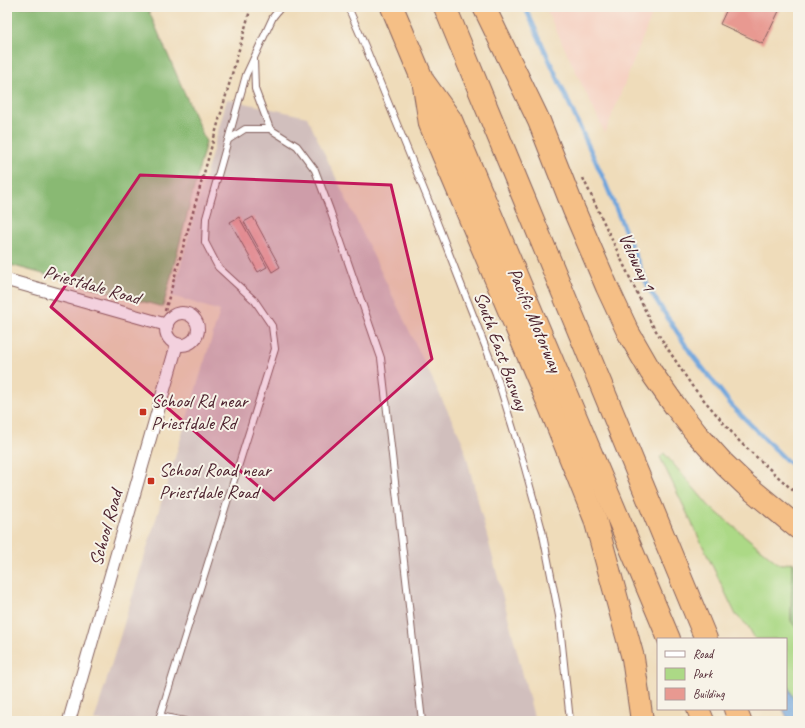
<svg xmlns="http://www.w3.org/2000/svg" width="805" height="728" font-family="Caveat,sans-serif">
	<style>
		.built { fill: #f6d2c3 }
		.industrial { fill: #d1bfbd }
		.green { fill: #acd986; stroke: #7b7c58 }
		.forest { fill: #89b973; stroke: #6a6c4f }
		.water { fill: #6ea4dc; stroke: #5c6284 }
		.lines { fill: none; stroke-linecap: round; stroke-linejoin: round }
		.stream { stroke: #6ea4dc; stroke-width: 4.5 }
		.building { fill: #e89991 }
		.lane-casing { stroke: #84615d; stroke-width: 8 }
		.street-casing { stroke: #84615d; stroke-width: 14 }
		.highway-casing { stroke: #84615d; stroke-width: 24 }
		.path { stroke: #84615d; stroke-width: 2.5; stroke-dasharray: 3 3; stroke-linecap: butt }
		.lane { stroke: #fff; stroke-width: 6 }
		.street { stroke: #fff; stroke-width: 12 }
		.highway { stroke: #f5bf86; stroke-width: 22 }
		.marked { fill: #c2185b; fill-opacity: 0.2; stroke: #c2185b; stroke-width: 3; stroke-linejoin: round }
		.poi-dot { fill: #c8321e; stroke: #f7f3e8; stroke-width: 1.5 }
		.labels { text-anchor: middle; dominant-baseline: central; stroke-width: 4; stroke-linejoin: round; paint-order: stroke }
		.street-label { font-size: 19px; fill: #4a1f2b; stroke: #f7f3e8 }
		.poi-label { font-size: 19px; fill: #4a1f2b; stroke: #f7f3e8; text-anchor: start }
	</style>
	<rect width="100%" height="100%" fill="#f7f3e8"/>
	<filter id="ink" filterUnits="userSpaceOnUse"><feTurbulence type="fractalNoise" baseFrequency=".025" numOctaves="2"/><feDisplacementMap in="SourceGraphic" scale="8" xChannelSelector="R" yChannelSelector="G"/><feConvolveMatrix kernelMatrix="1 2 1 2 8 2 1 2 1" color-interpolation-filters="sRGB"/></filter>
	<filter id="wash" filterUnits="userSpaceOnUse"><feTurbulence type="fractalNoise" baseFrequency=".012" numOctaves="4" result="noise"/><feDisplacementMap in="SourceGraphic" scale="16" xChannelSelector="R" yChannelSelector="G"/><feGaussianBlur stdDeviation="0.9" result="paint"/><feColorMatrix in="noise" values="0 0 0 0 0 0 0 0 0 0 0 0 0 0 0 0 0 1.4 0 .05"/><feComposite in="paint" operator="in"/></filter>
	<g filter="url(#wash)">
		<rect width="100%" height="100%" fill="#efdcba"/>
		<polygon class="built" points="545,7 655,7 605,133"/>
		<polygon class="industrial" points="227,99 307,117 463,443 535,721 94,721 220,311 172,296"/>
		<polygon class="green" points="664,453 709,506 780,565 792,562 791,620 798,631 798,708 786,682 786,639 755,639 748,626 736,615 660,457"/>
		<g class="forest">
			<polygon points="7,7 147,7 206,142 163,307 7,264"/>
			<polygon points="792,562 798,566 798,631 791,621"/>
		</g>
		<polygon class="water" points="786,682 798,708 798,721 789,721 783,709 786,709"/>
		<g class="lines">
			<polyline class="stream" points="525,7 605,182 649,289 690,352 733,407 787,461 798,469"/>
		</g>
		<g id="blocks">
			<g class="building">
				<polygon points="728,7 781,7 763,44 720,24"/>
				<polygon points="239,217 267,267 258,272 230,222"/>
				<polygon points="253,217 280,267 272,272 244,222"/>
			</g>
		</g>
	</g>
	<g filter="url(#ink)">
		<use href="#blocks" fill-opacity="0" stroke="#84615d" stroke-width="1"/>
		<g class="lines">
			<defs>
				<g id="lane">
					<polyline points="348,7 365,46 431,207 496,374 523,461 542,530 559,616 570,721"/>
					<polyline points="254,59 255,89 270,129"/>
					<polyline points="228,140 246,75 273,17 281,7"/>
					<polyline points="160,716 275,349 272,326 255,301 218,267 205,242 206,218 228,140 245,129 270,129 297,146 315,170 330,210 381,358 422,721"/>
					<polyline points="158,721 160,716 184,721"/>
				</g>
				<g id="street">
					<polyline points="7,280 167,325"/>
					<circle cx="182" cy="329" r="16"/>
					<polyline points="69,721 177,344"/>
				</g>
				<g id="highway">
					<polyline points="392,7 423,81 451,120 669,639"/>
					<polyline points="445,7 706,639"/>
					<polyline points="484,7 539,121 574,210 607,287 628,332 651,372 675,406 696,433 724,464 746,485 798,528"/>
					<polyline points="424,86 430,124 550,407 595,519 633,658 642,721"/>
					<polyline points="698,709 703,721"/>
					<polyline points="735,709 740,721"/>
				</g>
			</defs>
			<use href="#lane" class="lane-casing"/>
			<use href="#street" class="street-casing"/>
			<use href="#highway" class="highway-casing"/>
			<g class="path">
				<polyline points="583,178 651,323 692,386 740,442 798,495"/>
				<polyline points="165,311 251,7"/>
			</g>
			<use href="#lane" class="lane"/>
			<use href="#street" class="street"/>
			<use href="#highway" class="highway"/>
		</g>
	</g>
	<path class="marked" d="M140,175L391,185L432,359L274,500L51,307Z"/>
	<g class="poi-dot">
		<rect x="139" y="408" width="8" height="8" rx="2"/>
		<rect x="147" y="477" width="8" height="8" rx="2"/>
	</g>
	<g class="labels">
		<g class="street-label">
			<text transform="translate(637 262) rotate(65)">Veloway 1</text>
			<text transform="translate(92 285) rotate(16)">Priestdale Road</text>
			<text transform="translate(535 320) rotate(67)">Pacific Motorway</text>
			<text transform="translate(501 351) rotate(70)">South East Busway</text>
			<text transform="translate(106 528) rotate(-74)">School Road</text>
		</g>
		<g class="poi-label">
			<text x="151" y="401">School Rd near<tspan x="151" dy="22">Priestdale Rd</tspan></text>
			<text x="159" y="470">School Road near<tspan x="159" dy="22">Priestdale Road</tspan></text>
		</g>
	</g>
	<rect width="805" height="728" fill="none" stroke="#f7f3e8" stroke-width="24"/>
	<rect x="657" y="638" width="130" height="72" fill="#f7f3e8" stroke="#b29e9c"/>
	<rect x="665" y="651" width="20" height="6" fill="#ffffff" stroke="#b29e9c"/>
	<text x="693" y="658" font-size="12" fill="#4a1f2b">Road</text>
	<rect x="665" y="668" width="20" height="12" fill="#acd986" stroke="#b29e9c"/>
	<text x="693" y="678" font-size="12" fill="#4a1f2b">Park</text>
	<rect x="665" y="688" width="20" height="12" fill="#e89991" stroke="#b29e9c"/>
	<text x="693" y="698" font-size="12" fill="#4a1f2b">Building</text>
</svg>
